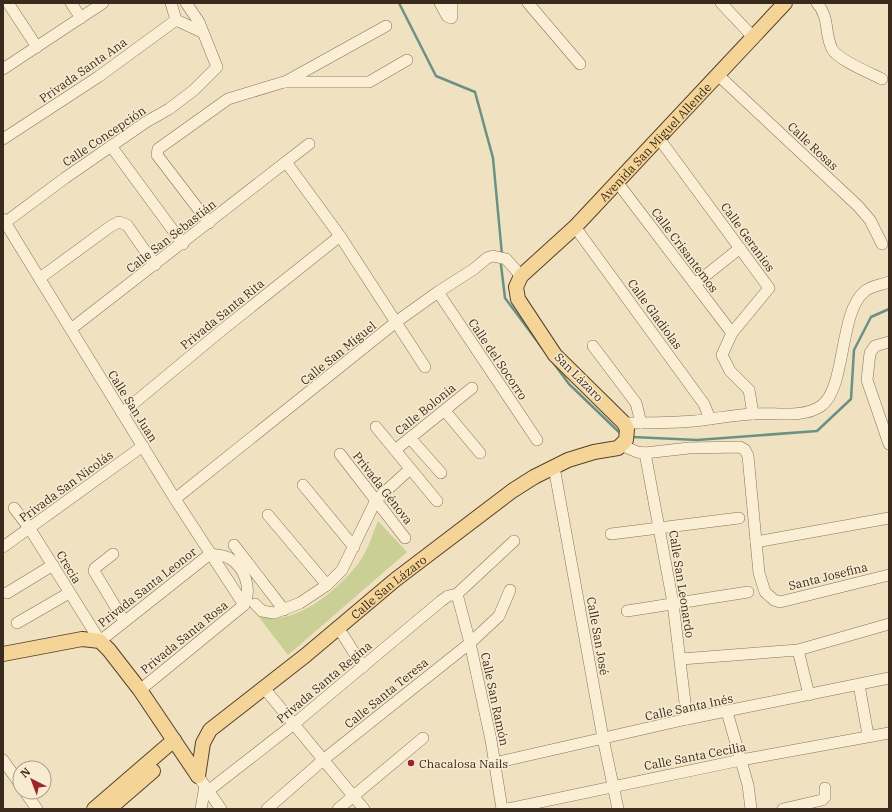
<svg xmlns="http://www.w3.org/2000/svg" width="892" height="812" font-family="'IBM Plex Serif',serif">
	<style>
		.green { fill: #c9cf95 }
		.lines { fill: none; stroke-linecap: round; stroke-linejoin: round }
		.stream { stroke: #6b9186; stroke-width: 2.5 }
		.minor-casing { stroke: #8b7258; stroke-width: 12 }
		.major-casing { stroke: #58402c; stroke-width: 16 }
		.minor { stroke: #faeed5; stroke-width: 11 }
		.major { stroke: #f5d597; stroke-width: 14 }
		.poi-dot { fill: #9c2529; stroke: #f7ebd1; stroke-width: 1.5 }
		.labels { text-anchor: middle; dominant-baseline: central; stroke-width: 3; stroke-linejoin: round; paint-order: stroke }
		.street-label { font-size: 12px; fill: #3a2a1d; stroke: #f7ebd1 }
		.poi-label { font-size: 12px; fill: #3a2a1d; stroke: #f7ebd1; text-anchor: start }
	</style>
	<rect width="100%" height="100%" fill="#f0e1c1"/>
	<path class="green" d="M378,521L407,552L288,655L258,616C266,617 274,619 283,617C311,613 347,581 362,558C369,547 373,533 378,521Z"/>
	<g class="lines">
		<g class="stream">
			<polyline points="399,3 436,76 475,92 493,158 502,255"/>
			<polyline points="501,265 505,298 543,349"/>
			<polyline points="552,361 569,384 621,434"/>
			<polyline points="633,437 697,440 817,431 851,399 854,350 871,317 889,309"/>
		</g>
		<defs>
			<g id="minor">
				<polyline points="8,3 37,47"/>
				<polyline points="71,3 81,18"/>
				<polyline points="171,3 176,20 202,32"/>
				<polyline points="440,3 447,16 451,18 452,17 452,3"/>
				<polyline points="528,3 580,64"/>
				<polyline points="721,3 754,38"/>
				<path d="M817,3C830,18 824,32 832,49C838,60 870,73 882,79"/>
				<polyline points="3,69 103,3"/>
				<polyline points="718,75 858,206 870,220 882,244"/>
				<polyline points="285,82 386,26"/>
				<polyline points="658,137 769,288 732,333 722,355 730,371 749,390 753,414"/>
				<polyline points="3,139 98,77 176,20"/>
				<polyline points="111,146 183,244"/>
				<polyline points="286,162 340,236 425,367"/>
				<polyline points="617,182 732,333"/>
				<polyline points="3,219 175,499 244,605"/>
				<polyline points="209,223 157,155 158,149 228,99 284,82 369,82 407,60"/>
				<polyline points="3,224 65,178 146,122 169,109 194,90 217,67 199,22 186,3"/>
				<polyline points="575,227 704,404 710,419"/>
				<polyline points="40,278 111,226 119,222 127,225 155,265"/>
				<polyline points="695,284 740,248"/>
				<polyline points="438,292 537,440"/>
				<polyline points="71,329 309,144"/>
				<polyline points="889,342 875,346 870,353 867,380 889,444"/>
				<polyline points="593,346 636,403 641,423"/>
				<polyline points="445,411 480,453"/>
				<polyline points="122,413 222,330 340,236"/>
				<path d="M624,423C647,423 672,423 694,421C714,419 733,415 752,414C773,412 802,419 821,406C846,389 839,313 864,292C870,286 881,285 889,282"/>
				<polyline points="376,427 437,501"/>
				<polyline points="410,438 441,473"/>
				<polyline points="621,445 637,452 645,453 689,448 740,447 745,450 748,456 759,573 765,592 774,600 780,602 889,575"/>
				<polyline points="395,450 472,388"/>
				<polyline points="645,453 673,603 687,719"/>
				<polyline points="340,454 405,538"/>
				<polyline points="554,467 603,738 618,809"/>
				<polyline points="303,485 354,547"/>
				<polyline points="175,499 396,322 438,292 474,269 487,258 493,256 506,259 521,276"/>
				<path d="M14,508L30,529L100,641L210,554C216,555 223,555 229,558C245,567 252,589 244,605L140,690"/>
				<polyline points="268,515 327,585"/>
				<polyline points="611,534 739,518"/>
				<polyline points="756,542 889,518"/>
				<polyline points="234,545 284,610"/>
				<polyline points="3,547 143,446"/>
				<polyline points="113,554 95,568 94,571 124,621"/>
				<polyline points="7,593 53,565"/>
				<polyline points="457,594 470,643 491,740 502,809"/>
				<polyline points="457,594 514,541"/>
				<polyline points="255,604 262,611 274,613 300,603 327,585 342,570 376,500 410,469"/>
				<polyline points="627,611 748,592"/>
				<polyline points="17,623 69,593"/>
				<polyline points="343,635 363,667"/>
				<polyline points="798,650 809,695"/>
				<polyline points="681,659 798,650 889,624"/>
				<polyline points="859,685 868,735"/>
				<polyline points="264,688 364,809"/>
				<polyline points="727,712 748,785 751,809"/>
				<polyline points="3,760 20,784"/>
				<polyline points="494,763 687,719 889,678"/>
				<polyline points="198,776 221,809"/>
				<polyline points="208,791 294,724 441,601 448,596 457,594"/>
				<polyline points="25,792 37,809"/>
				<polyline points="201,809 205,786"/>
				<polyline points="267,809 323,760 470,643 499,616 510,590"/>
				<polyline points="338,809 423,738"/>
				<polyline points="507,809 741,760 889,733"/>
				<polyline points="783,809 822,800 825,797 825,788"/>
			</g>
			<g id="major">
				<polyline points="3,654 82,639 100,641 109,650 140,690 198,776"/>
				<path id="s1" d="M198,776L203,743L210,730L306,655L395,580L512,491L534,477L568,460L594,452L618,448L626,440L627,429L624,423L555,355L518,299L516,287L521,276L575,227L785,3"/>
				<polyline points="94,809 174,740"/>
				<polyline points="109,809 153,771"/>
			</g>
		</defs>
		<use href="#minor" class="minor-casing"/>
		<use href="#major" class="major-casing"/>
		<use href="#minor" class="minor"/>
		<use href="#major" class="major"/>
	</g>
	<circle class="poi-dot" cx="411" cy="763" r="4"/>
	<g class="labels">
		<g class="street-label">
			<text transform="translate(83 70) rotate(-35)">Privada Santa Ana</text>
			<text transform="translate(104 136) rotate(-34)">Calle Concepción</text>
			<text stroke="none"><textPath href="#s1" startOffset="956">Avenida San Miguel Allende</textPath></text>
			<text transform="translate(813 146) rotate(43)">Calle Rosas</text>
			<text transform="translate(171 236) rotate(-38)">Calle San Sebastián</text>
			<text transform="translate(748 237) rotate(54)">Calle Geranios</text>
			<text transform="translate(685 250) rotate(53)">Calle Crisantemos</text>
			<text transform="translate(222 314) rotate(-39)">Privada Santa Rita</text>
			<text transform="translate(655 314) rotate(54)">Calle Gladiolas</text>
			<text transform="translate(338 353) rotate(-39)">Calle San Miguel</text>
			<text transform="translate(498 359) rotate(56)">Calle del Socorro</text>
			<text transform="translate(579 377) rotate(45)">San Lázaro</text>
			<text transform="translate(133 406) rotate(58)">Calle San Juan</text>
			<text transform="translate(425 409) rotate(-39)">Calle Bolonia</text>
			<text transform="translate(66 486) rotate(-36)">Privada San Nicolás</text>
			<text transform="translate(383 488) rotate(52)">Privada Génova</text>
			<text transform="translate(69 567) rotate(59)">Crecia</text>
			<text transform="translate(828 576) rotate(-14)">Santa Josefina</text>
			<text transform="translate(682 584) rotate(81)">Calle San Leonardo</text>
			<text transform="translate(147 587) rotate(-38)">Privada Santa Leonor</text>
			<text stroke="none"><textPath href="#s1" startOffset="277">Calle San Lázaro</textPath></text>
			<text transform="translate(598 636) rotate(80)">Calle San José</text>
			<text transform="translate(184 637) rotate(-39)">Privada Santa Rosa</text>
			<text transform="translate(324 682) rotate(-40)">Privada Santa Regina</text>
			<text transform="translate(386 693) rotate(-39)">Calle Santa Teresa</text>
			<text transform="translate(495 699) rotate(78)">Calle San Ramón</text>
			<text transform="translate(689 707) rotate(-12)">Calle Santa Inés</text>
			<text transform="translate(695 756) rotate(-11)">Calle Santa Cecilia</text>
		</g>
		<g class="poi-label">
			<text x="419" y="763">Chacalosa Nails</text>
		</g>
	</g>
	<rect width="892" height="812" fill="none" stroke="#3a2a1d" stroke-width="8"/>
	<g transform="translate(32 780) rotate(318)"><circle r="19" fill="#f7ebd1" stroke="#ab9e89"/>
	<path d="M0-3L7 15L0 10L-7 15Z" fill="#9c2529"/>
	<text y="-6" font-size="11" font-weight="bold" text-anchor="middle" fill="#3a2a1d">N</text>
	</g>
</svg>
